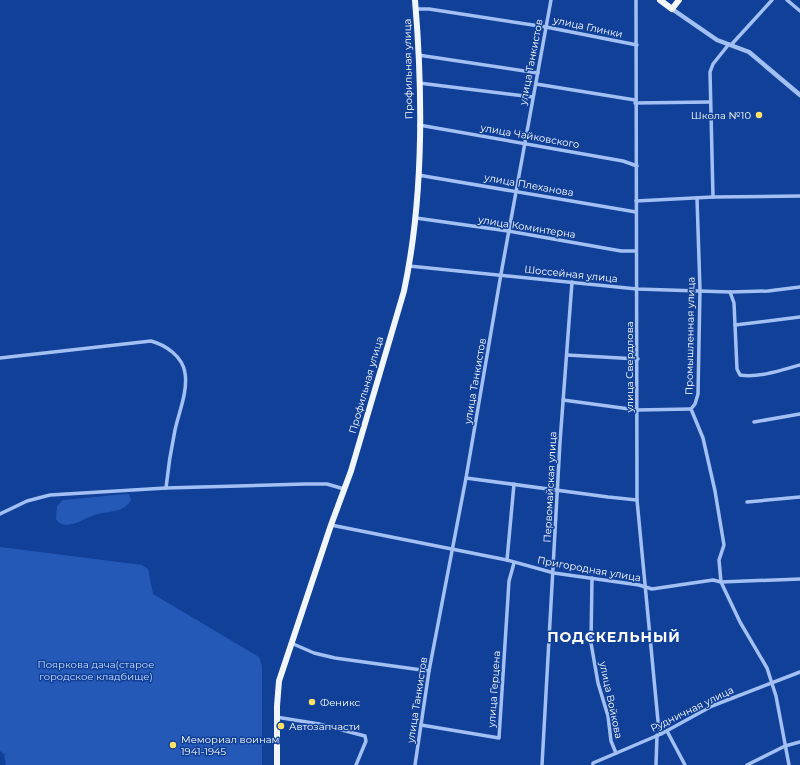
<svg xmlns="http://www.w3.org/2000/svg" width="800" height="765" font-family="Montserrat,sans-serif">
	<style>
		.green { fill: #2459b8 }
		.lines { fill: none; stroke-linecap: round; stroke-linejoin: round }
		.minor { stroke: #a3c0f4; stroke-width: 3.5 }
		.tertiary { stroke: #a3c0f4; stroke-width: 4.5 }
		.primary { stroke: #f0f5ff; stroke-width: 6 }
		.trunk { stroke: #f8faff; stroke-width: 6 }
		.poi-dot { fill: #ffe166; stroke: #114099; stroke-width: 1.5 }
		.labels { text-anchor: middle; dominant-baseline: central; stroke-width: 3; stroke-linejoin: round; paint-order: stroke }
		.street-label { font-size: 10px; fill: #fff; stroke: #114099 }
		.poi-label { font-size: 10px; fill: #fff; stroke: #114099; text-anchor: start }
		.park-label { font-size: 10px; fill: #cbdefe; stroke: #114099 }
		.district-label { font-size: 14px; font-weight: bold; letter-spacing: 1px; fill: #fff; stroke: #114099 }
	</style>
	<rect width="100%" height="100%" fill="#114099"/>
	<g class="green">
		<path d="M127,494H129L131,500C122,515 106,510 92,516C81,520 65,532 56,519L57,506L63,500Z"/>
		<polygon points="0,547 142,565 148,569 153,594 259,657 262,666 262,765 6,765 4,755 7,756 0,751"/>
	</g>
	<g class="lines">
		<g class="minor">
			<polyline points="636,0 637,500 658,721 661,734"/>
			<polyline points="787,0 800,11"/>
			<polyline points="416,9 429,9 546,27 637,45"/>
			<polyline points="731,45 772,0"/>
			<polyline points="418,55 538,73"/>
			<polyline points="419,83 533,97"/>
			<polyline points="536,84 635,100"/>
			<polyline points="635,103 710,102"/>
			<polyline points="419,125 623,161 637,166"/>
			<polyline points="418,175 636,212"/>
			<polyline points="713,197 710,72 713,64 729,44"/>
			<polyline points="697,198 700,290 698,394 695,404 691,409 703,438 715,491 724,545 719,560 721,582 740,622 767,668 776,696 789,765"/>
			<polyline points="636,201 713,197 800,196"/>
			<polyline points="416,218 508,231 621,251 635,251"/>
			<polyline points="409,266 637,289 730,292 768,291 800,287"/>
			<path d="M730,292L734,303L737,369L740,375C759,378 782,370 800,365"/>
			<polyline points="735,325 800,317"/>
			<polyline points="567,355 638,359"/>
			<path d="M0,358L151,341C166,345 183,357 185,373C188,391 179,412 175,430C171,449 168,468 166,488"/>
			<polyline points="563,400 637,410 691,409"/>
			<polyline points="754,422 800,414"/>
			<polyline points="466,478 608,497 637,500"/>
			<polyline points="747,502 800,497"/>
			<polyline points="0,514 27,501 50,495 166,488 305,484 327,484 344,489"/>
			<polyline points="331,525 507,560 554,573 639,585 652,589 713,580 721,582 800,579"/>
			<polyline points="507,560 514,484"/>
			<polyline points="592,578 591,643 598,683 608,716 611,741 616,753"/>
			<polyline points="291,643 314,653 335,658 429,671"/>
			<polyline points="276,717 319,724 365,736 366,741 356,765"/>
			<polyline points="421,725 499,738 509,581 514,563"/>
			<polyline points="667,731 685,765"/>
			<polyline points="415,765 429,671 466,478 501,274 551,0"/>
			<polyline points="542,765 560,442 572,282"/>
			<polyline points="593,765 593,763 661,734 712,706 800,672"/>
			<polyline points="656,765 657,735"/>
			<polyline points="747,765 785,746 800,742"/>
		</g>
		<polyline class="tertiary" points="672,9 717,40 749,52 800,95"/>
		<path class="primary" d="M277,765V706L279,681L331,525L351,471L404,291C424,197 423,95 415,0"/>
		<polyline class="trunk" points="660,0 672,9 679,0"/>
	</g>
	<g class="poi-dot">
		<circle cx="759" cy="115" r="4"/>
		<circle cx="312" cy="702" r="4"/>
		<circle cx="281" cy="726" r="4"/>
		<circle cx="173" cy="745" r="4"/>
	</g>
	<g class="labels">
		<g class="street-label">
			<text transform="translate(588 27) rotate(12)">улица Глинки</text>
			<text transform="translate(531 62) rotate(-79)">улица Танкистов</text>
			<text transform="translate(408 69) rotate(-91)">Профильная улица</text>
			<text transform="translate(530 136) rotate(10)">улица Чайковского</text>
			<text transform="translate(529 185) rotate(10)">улица Плеханова</text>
			<text transform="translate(527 227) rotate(9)">улица Коминтерна</text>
			<text transform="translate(571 274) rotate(6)">Шоссейная улица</text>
			<text transform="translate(690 336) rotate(-89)">Промышленная улица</text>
			<text transform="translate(629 367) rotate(-90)">улица Свердлова</text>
			<text transform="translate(475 381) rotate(-80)">улица Танкистов</text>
			<text transform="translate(366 385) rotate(-74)">Профильная улица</text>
			<text transform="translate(550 487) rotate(-87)">Первомайская улица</text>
			<text transform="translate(589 569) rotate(10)">Пригородная улица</text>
			<text transform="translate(494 689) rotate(-86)">улица Герцена</text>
			<text transform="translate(417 700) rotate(-81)">улица Танкистов</text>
			<text transform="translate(611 700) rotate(78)">улица Войкова</text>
			<text transform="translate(692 709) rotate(-26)">Рудничная улица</text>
		</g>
		<g class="poi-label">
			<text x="751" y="115" text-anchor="end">Школа №10</text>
			<text x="320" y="702">Феникс</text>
			<text x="289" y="726">Автозапчасти</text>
			<text x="181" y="739">Мемориал воинам<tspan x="181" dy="12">1941-1945</tspan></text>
		</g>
		<g class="park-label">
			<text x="96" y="664">Пояркова дача(старое<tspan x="96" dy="12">городское кладбище)</tspan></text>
		</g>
		<g class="district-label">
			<text x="614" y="637">ПОДСКЕЛЬНЫЙ</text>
		</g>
	</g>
</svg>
